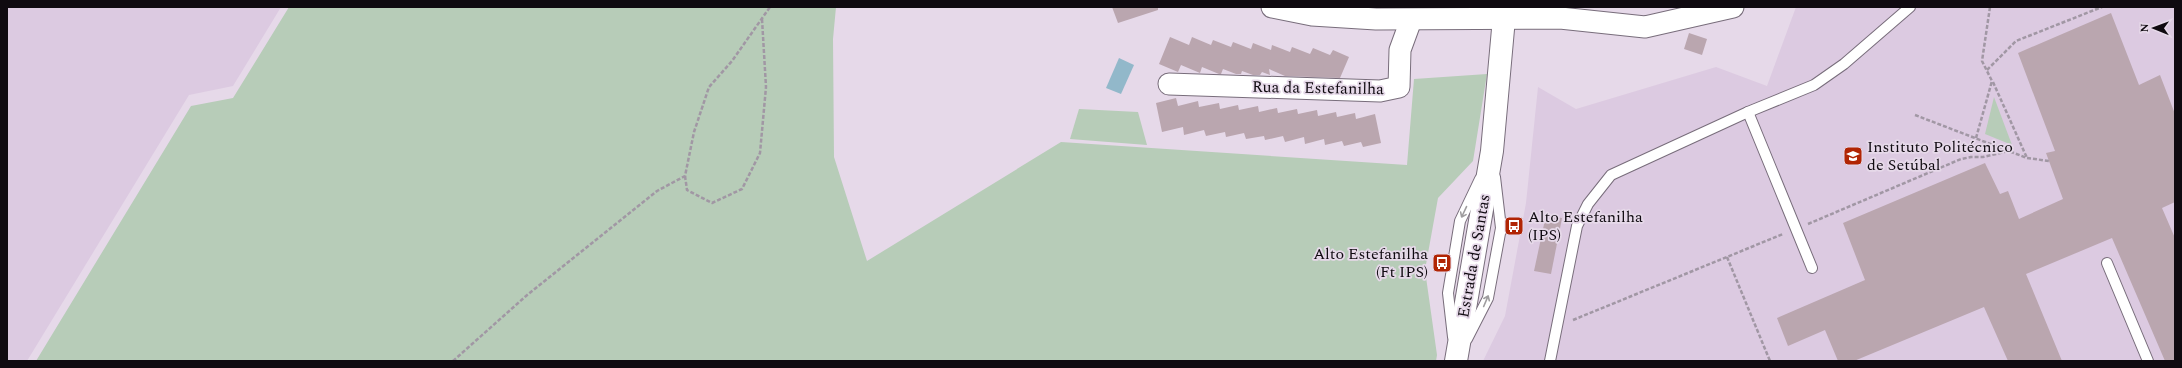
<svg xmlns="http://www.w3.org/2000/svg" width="2182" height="368" font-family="Spectral,serif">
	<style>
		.built { fill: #dccae1 }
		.green { fill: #b7ccb8 }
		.water { fill: #92b8ca }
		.building { fill: #baa6af }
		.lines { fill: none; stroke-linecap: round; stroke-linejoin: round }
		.lane-casing { stroke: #786d7b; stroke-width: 12 }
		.street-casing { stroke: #786d7b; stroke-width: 23 }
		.secondary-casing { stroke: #786d7b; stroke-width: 24 }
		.path { stroke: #a197a4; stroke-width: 2.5; stroke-dasharray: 4 2; stroke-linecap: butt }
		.lane { stroke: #fff; stroke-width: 10 }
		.street { stroke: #fff; stroke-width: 21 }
		.secondary { stroke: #fff; stroke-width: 22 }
		.oneway { stroke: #9f9d9f }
		.labels { text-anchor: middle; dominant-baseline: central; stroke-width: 3.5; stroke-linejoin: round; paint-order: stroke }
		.street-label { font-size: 16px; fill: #0f0a10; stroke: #e6d9e9 }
		.poi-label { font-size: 16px; fill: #0f0a10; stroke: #e6d9e9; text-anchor: start }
	</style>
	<rect width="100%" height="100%" fill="#e6d9e9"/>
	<g class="built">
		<polygon points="7,7 281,7 233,86 189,95 27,361 7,361"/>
		<polygon points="1796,7 2175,7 2175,361 1483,361 1505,316 1526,203 1538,87 1576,109 1716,67 1767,86"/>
	</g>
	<g class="green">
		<polygon points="289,7 836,7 833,39 834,157 867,261 1061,142 1407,165 1414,79 1487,74 1473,161 1438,198 1425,270 1437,355 1436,361 36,361 191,106 233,98"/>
		<polygon points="1994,97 2012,145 1985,134"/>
		<polygon points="1079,109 1138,112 1147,145 1070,139"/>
	</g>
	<polygon class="water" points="1119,58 1134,65 1121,94 1106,88"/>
	<g class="building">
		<polygon points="1112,7 1158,7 1158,10 1118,23"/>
		<polygon points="2111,13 2139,85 2160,75 2175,114 2175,202 2162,208 2175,238 2175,361 2165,361 2112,238 2026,274 2062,361 2008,361 1984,307 1854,361 1838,361 1825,330 1788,346 1777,318 1865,280 1843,223 1985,163 2000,194 2008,191 2019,219 2063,199 2046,153 2055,151 2018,53"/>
		<polygon points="1689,33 1707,39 1702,55 1684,49"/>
		<polygon points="1170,37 1189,45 1192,37 1211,45 1213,40 1231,47 1233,42 1251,49 1253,43 1271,50 1272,45 1290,52 1292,47 1310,54 1313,48 1330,55 1333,50 1349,57 1340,78 1285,76 1269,69 1270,75 1262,72 1260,75 1253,75 1242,71 1241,74 1236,74 1223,69 1221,74 1219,74 1202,67 1200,73 1181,65 1178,72 1159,64"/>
		<polygon points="1176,98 1178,106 1198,101 1199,107 1219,103 1220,109 1238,105 1239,110 1258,106 1259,112 1277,108 1278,113 1297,109 1298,114 1317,110 1318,116 1336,112 1337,117 1355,113 1356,119 1375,114 1381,143 1363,147 1361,142 1344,146 1342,141 1325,145 1324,139 1305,144 1304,137 1285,142 1283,136 1265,140 1264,136 1246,139 1244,133 1226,137 1225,132 1206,136 1204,130 1184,135 1183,127 1162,132 1156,103"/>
		<polygon points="1546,215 1562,218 1551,274 1534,271"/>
	</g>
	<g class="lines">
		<defs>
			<g id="lane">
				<polyline points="1748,112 1812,268"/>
				<polyline points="2107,263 2148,361"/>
				<polyline points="1453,337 1448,293 1460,221 1480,179"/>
				<polyline points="1467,339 1488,298 1501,228 1495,177"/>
				<polyline points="1550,361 1577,226 1588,204 1611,175 1748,112 1814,85 1844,64 1910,7"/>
			</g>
			<g id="street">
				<polyline points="1272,7 1312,15 1376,19 1560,18 1645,27 1733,7"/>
				<polyline points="1169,84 1380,91 1399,87 1400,50 1411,20"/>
			</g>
			<polyline id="secondary" points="1456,361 1492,151 1505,7"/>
		</defs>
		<use href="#lane" class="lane-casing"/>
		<use href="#street" class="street-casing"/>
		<use href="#secondary" class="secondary-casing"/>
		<g class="path">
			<polyline points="1987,70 2016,41 2102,7"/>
			<polyline points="1993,82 2027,158"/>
			<polyline points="1915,115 2027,158 2049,161"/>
			<polyline points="1976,138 1992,81 1982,61 1990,7"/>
			<polyline points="685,176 687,190 712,203 742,189 760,153 766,87 762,19"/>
			<polyline points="1808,224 1961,159 1971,157 1983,157 2009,151"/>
			<polyline points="1727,257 1770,361"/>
			<polyline points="1573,320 1783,234"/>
			<polyline points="453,361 526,296 657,191 685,176 694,132 709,87 732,61 770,7"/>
		</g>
		<use href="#lane" class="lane"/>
		<use href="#street" class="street"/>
		<use href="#secondary" class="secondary"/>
	</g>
	<defs><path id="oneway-shaft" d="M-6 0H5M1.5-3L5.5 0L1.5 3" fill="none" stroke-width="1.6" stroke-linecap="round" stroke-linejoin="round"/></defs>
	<g class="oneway">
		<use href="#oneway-shaft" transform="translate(1464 212) rotate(115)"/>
		<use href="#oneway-shaft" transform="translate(1486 301) rotate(-67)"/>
	</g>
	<defs>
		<symbol id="university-square" viewBox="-11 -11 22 22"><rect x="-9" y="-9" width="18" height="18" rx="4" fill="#b12504" stroke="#e6d9e9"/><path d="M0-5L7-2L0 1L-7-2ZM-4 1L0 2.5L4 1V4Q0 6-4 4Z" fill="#fff"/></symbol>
		<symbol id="bus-square" viewBox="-11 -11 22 22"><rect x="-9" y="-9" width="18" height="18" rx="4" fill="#b12504" stroke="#e6d9e9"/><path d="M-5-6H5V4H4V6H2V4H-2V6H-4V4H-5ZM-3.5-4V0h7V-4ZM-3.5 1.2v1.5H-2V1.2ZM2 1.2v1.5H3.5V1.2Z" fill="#fff"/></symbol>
	</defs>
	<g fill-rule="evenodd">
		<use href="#university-square" x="1842" y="145" width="22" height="22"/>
		<use href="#bus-square" x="1503" y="215" width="22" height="22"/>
		<use href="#bus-square" x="1431" y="252" width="22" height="22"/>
	</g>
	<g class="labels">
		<g class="street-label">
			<text transform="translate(1318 88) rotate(1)">Rua da Estefanilha</text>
			<text transform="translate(1474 256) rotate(-80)">Estrada de Santas</text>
		</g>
		<g class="poi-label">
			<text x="1867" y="147">Instituto Politécnico<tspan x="1867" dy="18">de Setúbal</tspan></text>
			<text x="1528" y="217">Alto Estefanilha<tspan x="1528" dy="18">(IPS)</tspan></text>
			<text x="1428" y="254" text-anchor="end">Alto Estefanilha<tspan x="1428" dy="18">(Ft IPS)</tspan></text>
		</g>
	</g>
	<rect width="2182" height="368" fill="none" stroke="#0f0a10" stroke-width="16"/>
	<g transform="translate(2154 28) rotate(271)" stroke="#e6d9e9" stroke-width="3" paint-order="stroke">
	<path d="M0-3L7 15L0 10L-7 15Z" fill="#0f0a10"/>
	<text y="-6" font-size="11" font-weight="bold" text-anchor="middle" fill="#0f0a10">N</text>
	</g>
</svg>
